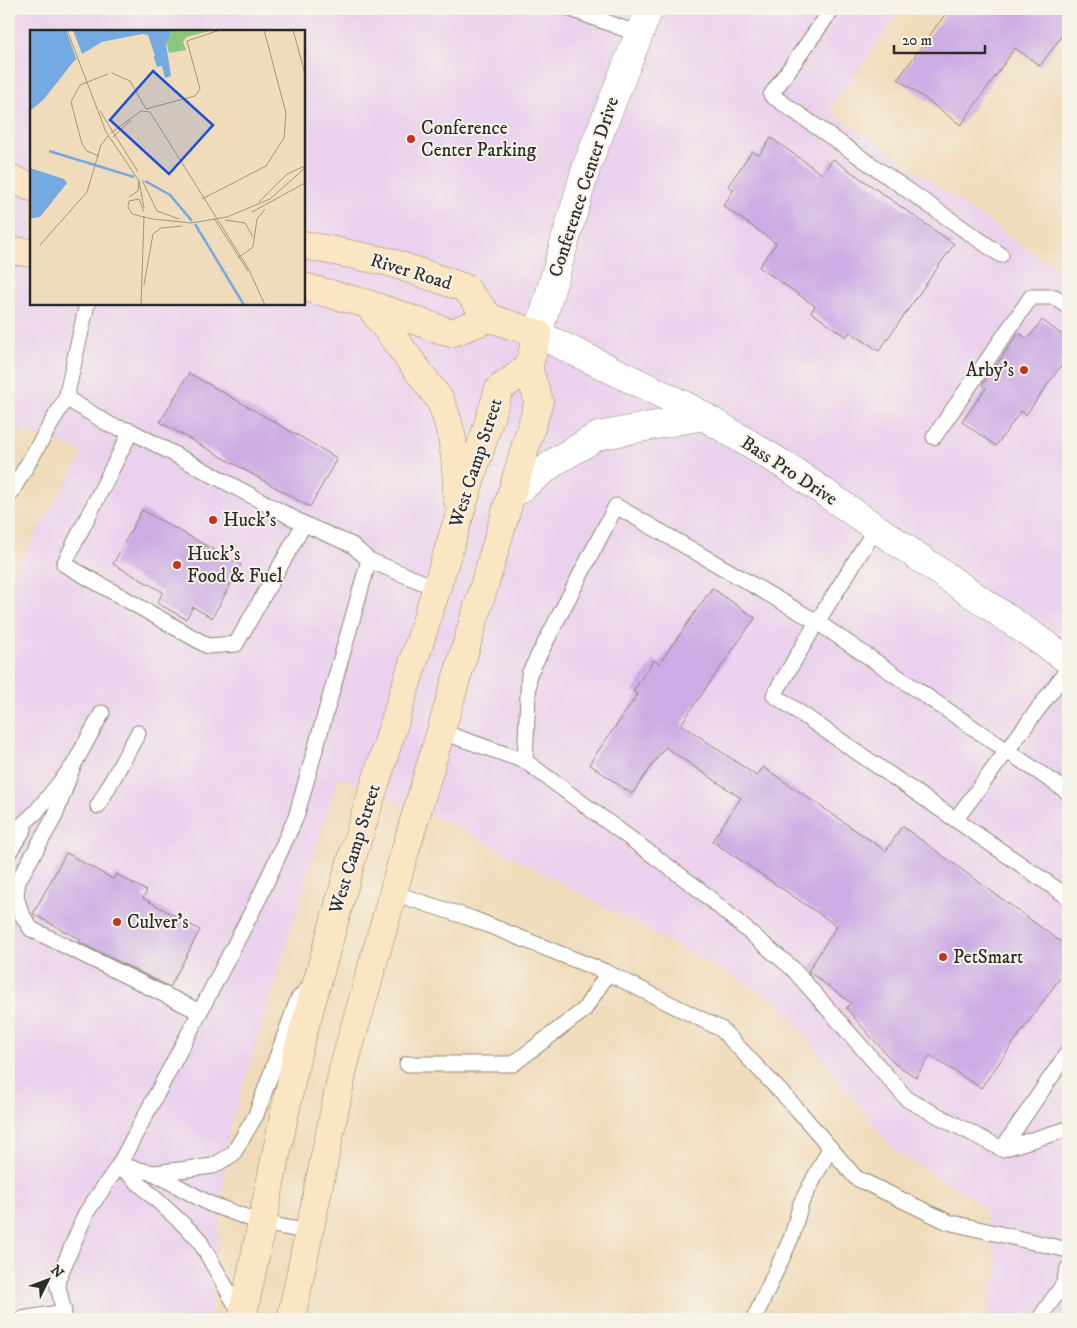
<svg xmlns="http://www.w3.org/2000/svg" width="1077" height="1328" font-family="'IM FELL DW Pica',serif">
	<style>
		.built { fill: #ead1ed; fill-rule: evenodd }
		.building { fill: #cbace4 }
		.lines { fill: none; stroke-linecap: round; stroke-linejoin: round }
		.service-casing { stroke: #8e8372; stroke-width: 17 }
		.minor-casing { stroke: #8e8372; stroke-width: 29 }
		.secondary-casing { stroke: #8e8372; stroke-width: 29 }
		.service { stroke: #fff; stroke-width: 15 }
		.minor { stroke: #fff; stroke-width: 28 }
		.secondary { stroke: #fbe6c3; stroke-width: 28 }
		.poi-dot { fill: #c8321e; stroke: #f7f3e8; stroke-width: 2 }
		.labels { text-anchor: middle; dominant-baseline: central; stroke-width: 4; stroke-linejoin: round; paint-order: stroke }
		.poi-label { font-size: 19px; fill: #2b2b2b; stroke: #f7f3e8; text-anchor: start }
		.street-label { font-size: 19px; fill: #2b2b2b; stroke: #f7f3e8 }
		.inset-river { fill: none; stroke: #74a9e1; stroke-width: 2.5 }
		.inset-road { fill: none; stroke: #a19581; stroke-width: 1 }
		.view { fill: #1d4ed8; fill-opacity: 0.15; stroke: #1d4ed8; stroke-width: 2.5 }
		.inset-edge { fill: none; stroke: #2b2b2b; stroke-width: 2.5 }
	</style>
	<rect width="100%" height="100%" fill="#f7f3e8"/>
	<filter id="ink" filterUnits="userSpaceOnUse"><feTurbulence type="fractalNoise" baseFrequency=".02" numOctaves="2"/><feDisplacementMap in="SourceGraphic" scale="10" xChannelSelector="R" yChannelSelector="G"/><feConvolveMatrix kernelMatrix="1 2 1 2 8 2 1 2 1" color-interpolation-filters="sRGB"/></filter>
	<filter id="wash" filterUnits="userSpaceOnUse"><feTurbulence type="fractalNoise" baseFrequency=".0096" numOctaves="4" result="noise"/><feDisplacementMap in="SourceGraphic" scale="20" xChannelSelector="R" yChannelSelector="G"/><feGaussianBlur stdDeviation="1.12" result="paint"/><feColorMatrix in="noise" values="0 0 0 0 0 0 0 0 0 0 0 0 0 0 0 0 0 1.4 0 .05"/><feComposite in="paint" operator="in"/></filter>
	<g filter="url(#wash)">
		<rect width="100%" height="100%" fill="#f0dbba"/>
		<path class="built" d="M9,9H902L829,110L1068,278V1319H986L998,1266L982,1205L893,1149L776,1000L454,825L338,777L228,1134L210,1319H9V580L84,452L9,426ZM31,31H304V304H31Z"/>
		<g id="blocks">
			<g class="building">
				<polygon points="949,9 1068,9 1068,27 1040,66 1015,48 961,125 898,79"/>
				<polygon points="771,138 822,174 833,159 954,244 879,351 850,332 846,337 811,312 815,306 759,267 776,243 723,206 734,190 728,186 752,151 759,155"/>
				<polygon points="1042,320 1068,339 1068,356 1026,415 1021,411 996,446 962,422 986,388 982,385 1019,333 1028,339"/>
				<polygon points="189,373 337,458 310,507 160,422"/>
				<polygon points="142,510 241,565 212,618 193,607 186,619 157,603 163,592 113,564"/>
				<polygon points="712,588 755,618 681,724 757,776 763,767 886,851 902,826 1068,947 1068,967 981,1088 930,1056 916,1077 895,1064 846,1008 851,1003 808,971 837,926 712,841 741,798 665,747 632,794 589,764 638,694 633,691 654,660 659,664"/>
				<polygon points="66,853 113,879 116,874 147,891 143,898 200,930 170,987 79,942 81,940 33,914"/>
			</g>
		</g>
	</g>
	<g filter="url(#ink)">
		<use href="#blocks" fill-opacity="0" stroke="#8e8372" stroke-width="1"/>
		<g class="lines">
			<defs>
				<g id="service">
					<polyline points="571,9 638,34"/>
					<polyline points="832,9 771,95 1001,255"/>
					<polyline points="66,398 112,426 131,431 304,524 352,545 369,560 436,588"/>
					<polyline points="131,431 64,564 208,646 236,644 304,524"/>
					<polyline points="934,437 1031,297 1055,297 1068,307"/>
					<polyline points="9,496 66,398 87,304"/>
					<polyline points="442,732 525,761 529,674 616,506 817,622 876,528"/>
					<polyline points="525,761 696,887 792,968 908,1100 1002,1149 1068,1129"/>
					<polyline points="73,766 55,816 18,881 16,896 21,913 31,929 200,1012"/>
					<polyline points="1068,792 817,622 774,695 1068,897"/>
					<polyline points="98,806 138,733"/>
					<polyline points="956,819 1068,669"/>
					<polyline points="9,837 36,812 73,766 102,713"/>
					<polyline points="9,852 24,829"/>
					<polyline points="393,893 473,919 608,973 721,1029 797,1109 856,1178 948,1222 1068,1250"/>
					<polyline points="407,1064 513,1064 584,1010 608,973"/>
					<polyline points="1002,1149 1068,1052"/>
					<polyline points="119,1165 154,1173 210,1204 262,1223 309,1232"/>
					<polyline points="120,1166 198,1238 242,1316"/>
					<polyline points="154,1173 213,1166 233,1154 256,1115 298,999 312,984"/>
					<polyline points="22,1319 64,1312 57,1282 86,1213 119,1165 189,1033 260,896 296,817 369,560"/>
					<polyline points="754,1319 792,1236 801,1203 830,1148"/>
					<polyline points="1039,1319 1064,1283 1068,1268"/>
				</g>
				<g id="minor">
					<polyline points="649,9 587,165 538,334 690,408 789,468 1068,660"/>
					<polyline points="512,495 556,461 598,436 703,416"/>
				</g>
				<g id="secondary">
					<polyline points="9,178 31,187"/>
					<polyline points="304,245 389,262 465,288 490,318"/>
					<polyline points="9,250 31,253"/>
					<polyline points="304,287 368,304 451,333 490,318"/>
					<path d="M368,304L440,400C454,432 457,465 457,499"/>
					<polyline points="490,318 538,334 528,368"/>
					<polyline points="242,1319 297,1054 325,954 354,851 499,389 528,368"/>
					<polyline points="291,1319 344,1065 401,865 539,401 528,368"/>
				</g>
			</defs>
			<use href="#service" class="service-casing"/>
			<use href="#minor" class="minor-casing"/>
			<use href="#secondary" class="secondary-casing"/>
			<use href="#service" class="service"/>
			<use href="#minor" class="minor"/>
			<use href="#secondary" class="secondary"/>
		</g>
	</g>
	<g class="poi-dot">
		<circle cx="411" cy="139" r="5"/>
		<circle cx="1024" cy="370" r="5"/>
		<circle cx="213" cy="520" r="5"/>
		<circle cx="177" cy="565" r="5"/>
		<circle cx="117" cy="922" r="5"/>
		<circle cx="943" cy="957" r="5"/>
	</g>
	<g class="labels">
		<g class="poi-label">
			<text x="421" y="128">Conference<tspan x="421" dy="22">Center Parking</tspan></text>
			<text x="1014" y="370" text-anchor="end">Arby's</text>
			<text x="223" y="520">Huck's</text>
			<text x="187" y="554">Huck's<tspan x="187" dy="22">Food &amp; Fuel</tspan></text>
			<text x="127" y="922">Culver's</text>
			<text x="953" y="957">PetSmart</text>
		</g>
		<g class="street-label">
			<text transform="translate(584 187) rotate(-72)">Conference Center Drive</text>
			<text transform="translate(411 272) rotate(17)">River Road</text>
			<text transform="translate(476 463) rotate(-72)">West Camp Street</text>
			<text transform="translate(789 471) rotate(33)">Bass Pro Drive</text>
			<text transform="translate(355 849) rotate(-73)">West Camp Street</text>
		</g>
	</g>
	<g transform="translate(30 30)">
		<rect width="275" height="275" fill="#f0dbba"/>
		<path d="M143,0H183L156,7L153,12L156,20L139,23L136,11Z" fill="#8dc67a"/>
		<path d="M0,0H142L136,14L141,46L135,48L132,36L127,37L117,5L72,12L44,31L14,69L0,81ZM0,138L34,149L37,153L10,187L3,188H0Z" fill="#74a9e1"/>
		<path d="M36,0H43L52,24L72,12L112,4L118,5L125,26L122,27L116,7H111L73,15L47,31Z" fill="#f0dbba"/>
		<path class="inset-river" d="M19,121L104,147M115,151L140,165L162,191M165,194L214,275"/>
		<path class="inset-road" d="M37,0L76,102L109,151L114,178M263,0L275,44M82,43L100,51L116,79L165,66L170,59L157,11L190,0M70,81L108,142M81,103L111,81L120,82L218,238L235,275M83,107L101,90M69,126L57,121L52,114L41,72L50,55L78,44M112,150L127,181L149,189M99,167L108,161L109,151M172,169L236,136L254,108L256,83L234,0M229,172L257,144L275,136M114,182L109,169L99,171L98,177L102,184L122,189L161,193L197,187L240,169L275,138M222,182L275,153M184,188L218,241M195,190L215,193L223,207M10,215L57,162L71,115L78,106M208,228L223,217L227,189L235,179M114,255L123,204L131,198L152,196M111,275L114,186"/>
		<path class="view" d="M123,41L183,95L139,144L80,90Z"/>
		<rect width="275" height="275" class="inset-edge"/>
	</g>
	<rect width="1077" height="1328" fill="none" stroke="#f7f3e8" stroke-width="30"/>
	<g transform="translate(48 1280) rotate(48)" stroke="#f7f3e8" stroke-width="4" paint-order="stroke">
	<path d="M0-4L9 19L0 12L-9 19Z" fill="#2b2b2b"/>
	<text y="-8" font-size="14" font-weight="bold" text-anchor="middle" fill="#2b2b2b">N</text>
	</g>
	<path d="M894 45v8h91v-8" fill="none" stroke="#2b2b2b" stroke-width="2.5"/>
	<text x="902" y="45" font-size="15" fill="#2b2b2b" stroke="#f7f3e8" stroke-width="4" paint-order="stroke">20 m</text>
</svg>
